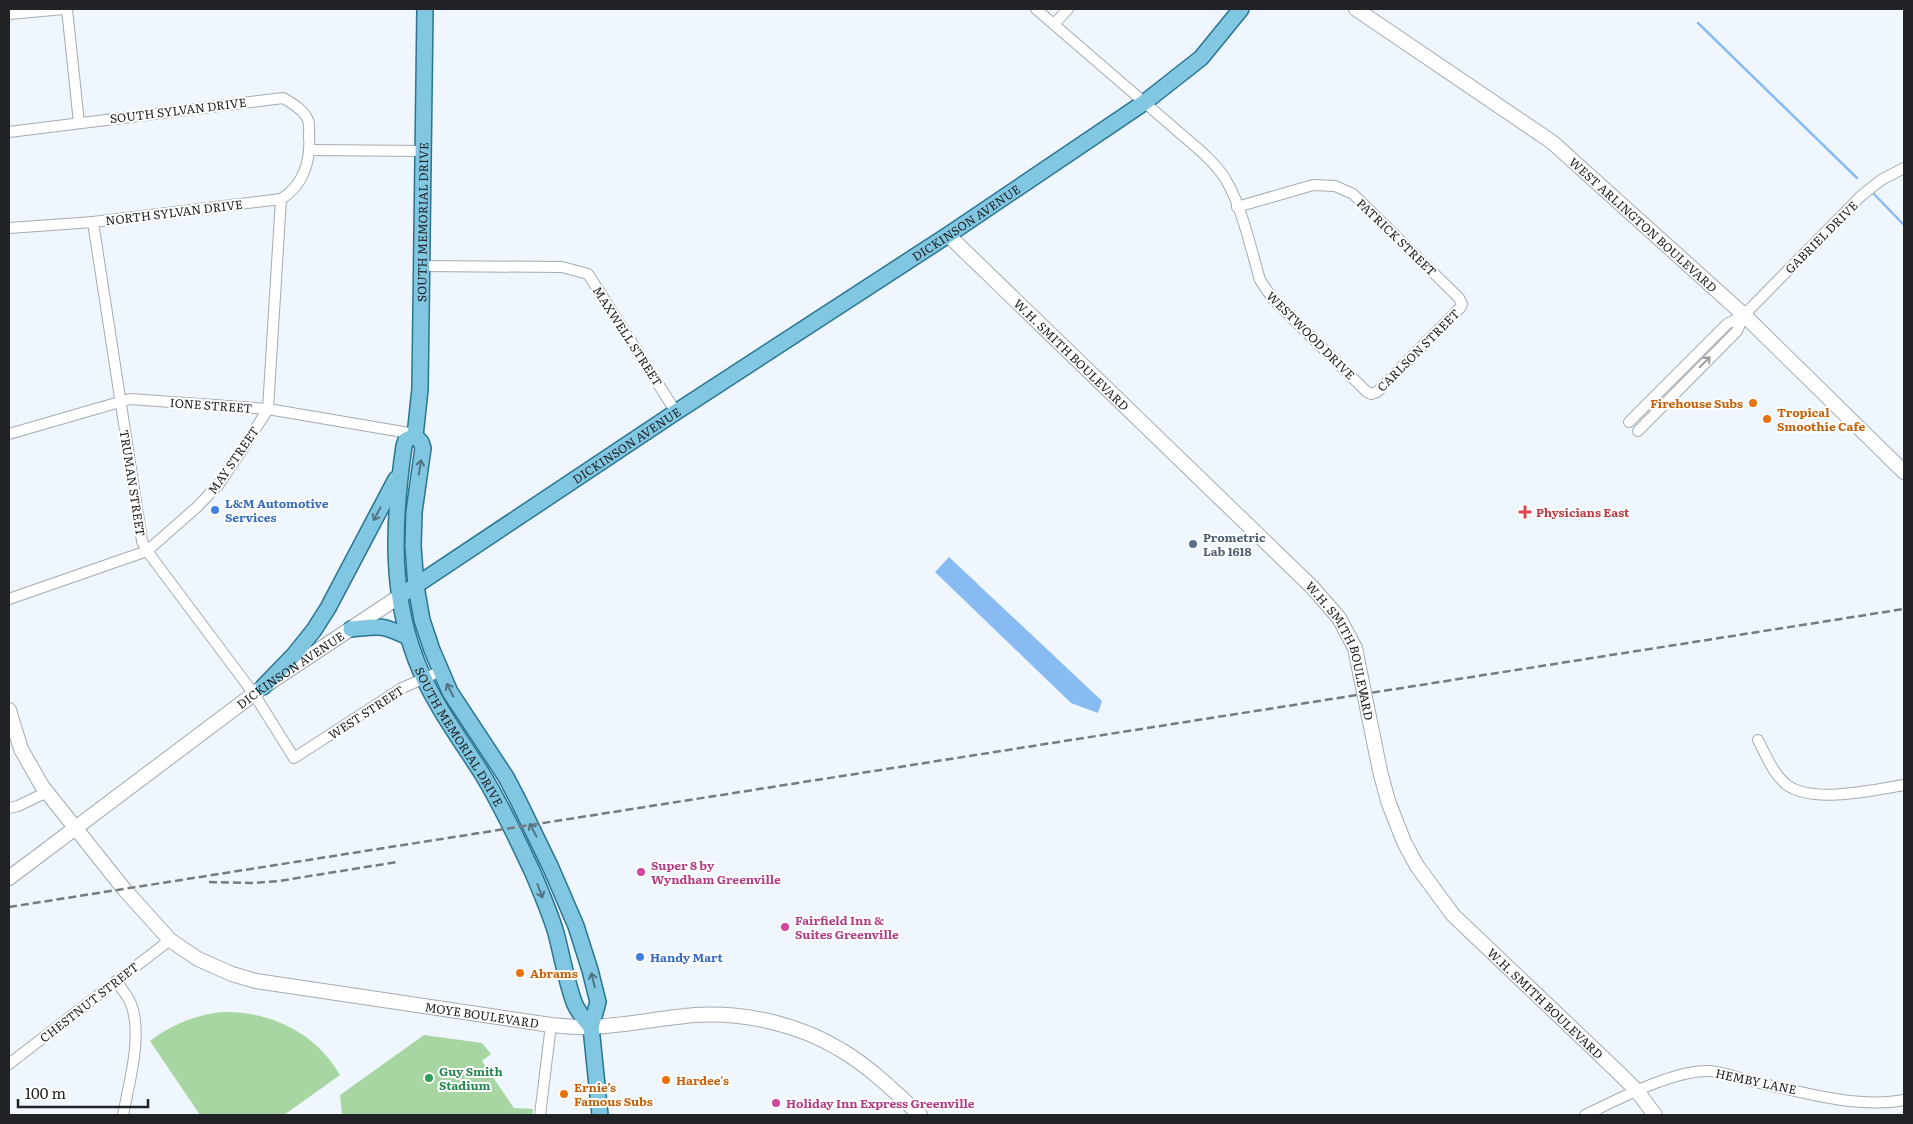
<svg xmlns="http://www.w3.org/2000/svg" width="1913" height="1124" font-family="Literata,serif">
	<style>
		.green { fill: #a7d6a3 }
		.water { fill: #89bbf3 }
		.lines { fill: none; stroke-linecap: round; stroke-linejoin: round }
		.stream { stroke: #89bbf3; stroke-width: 2.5 }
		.street-casing { stroke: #a5abb2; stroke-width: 12 }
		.secondary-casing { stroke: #a5abb2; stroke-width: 16 }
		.primary-casing { stroke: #297592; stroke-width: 18 }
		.street { stroke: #fff; stroke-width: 10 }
		.secondary { stroke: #fff; stroke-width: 14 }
		.primary { stroke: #82c7e1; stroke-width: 15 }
		.rail { stroke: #777b80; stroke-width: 2.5; stroke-dasharray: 8 4; stroke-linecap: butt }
		.oneway { stroke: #9b9c9d }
		.oneway2 { stroke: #517483 }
		.food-dot { fill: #e8710a; stroke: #fff; stroke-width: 2 }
		.shop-dot { fill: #3f7fe0; stroke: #fff; stroke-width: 2 }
		.health-dot { fill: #e0444e; stroke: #fff; stroke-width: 2 }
		.service-dot { fill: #5c6f8a; stroke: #fff; stroke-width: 2 }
		.hotel-dot { fill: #d1479c; stroke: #fff; stroke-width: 2 }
		.leisure-dot { fill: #2e9e5b; stroke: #fff; stroke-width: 2 }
		.labels { text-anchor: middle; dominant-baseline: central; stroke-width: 4; stroke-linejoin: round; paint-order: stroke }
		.street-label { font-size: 12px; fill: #202225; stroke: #fff }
		.food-label { font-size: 12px; font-weight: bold; fill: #c56008; stroke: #fff; text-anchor: start }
		.shop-label { font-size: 12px; font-weight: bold; fill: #366cbe; stroke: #fff; text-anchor: start }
		.health-label { font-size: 12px; font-weight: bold; fill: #be3a42; stroke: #fff; text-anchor: start }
		.service-label { font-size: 12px; font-weight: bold; fill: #4e5e75; stroke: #fff; text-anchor: start }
		.hotel-label { font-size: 12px; font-weight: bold; fill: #b23c85; stroke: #fff; text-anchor: start }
		.leisure-label { font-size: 12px; font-weight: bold; fill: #27864d; stroke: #fff; text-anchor: start }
	</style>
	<rect width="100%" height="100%" fill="#eff6fd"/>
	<g class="green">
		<path d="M222,1012C270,1011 315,1032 340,1075L284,1115H200L150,1041C171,1025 195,1015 222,1012Z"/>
		<polygon points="424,1035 482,1043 491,1054 482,1061 514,1108 533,1109 532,1115 342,1115 340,1095"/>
	</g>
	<polygon class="water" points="949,557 1102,701 1098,713 1071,703 935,572"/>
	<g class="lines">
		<g class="stream">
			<polyline points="1698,23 1857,178"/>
			<polyline points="1872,192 1904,225"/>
		</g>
		<defs>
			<g id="street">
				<polyline points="67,9 79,123"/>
				<path d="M1036,9L1203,153C1211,161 1220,169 1226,180C1242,207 1251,249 1260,280L1273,299L1367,392L1371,394L1377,392L1460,308L1462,304L1459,298L1353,194L1335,186L1313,185L1237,207"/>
				<polyline points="9,14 64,9"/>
				<polyline points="1054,24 1068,9"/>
				<path d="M9,132L283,98C292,103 304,110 308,120C310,125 309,131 309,136C311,161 303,186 281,199L93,222L9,228"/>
				<polyline points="310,150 423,151"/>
				<polyline points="93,222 142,541 147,551 254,694 294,758 402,688 441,671"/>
				<polyline points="422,266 562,267 588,274 676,412"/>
				<polyline points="1629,422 1727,324 1744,315 1861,196 1881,180 1904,168"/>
				<polyline points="1638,431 1737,331 1744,315"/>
				<polyline points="9,434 130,399 268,409 415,434"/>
				<polyline points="9,599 147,551 197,507 219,484 242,450 268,409 281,199"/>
				<path d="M1758,740C1766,755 1773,774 1787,785C1813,804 1874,790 1904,785"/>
				<polyline points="9,808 18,806 47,792"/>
				<path d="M116,981C121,988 128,996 131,1004C143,1035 129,1083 123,1115"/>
				<polyline points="9,1064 170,940"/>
				<polyline points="540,1115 551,1025"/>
				<path d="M1585,1115C1617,1100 1675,1069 1710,1071C1723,1072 1738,1078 1751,1081C1797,1091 1857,1109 1904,1100"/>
			</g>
			<g id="secondary">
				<path id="s1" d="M1356,9L1552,142L1744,315L1904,472"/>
				<path id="s2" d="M948,235L1312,587L1339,618L1355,648L1380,771L1388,801L1404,842L1417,866L1453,915L1618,1072L1637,1091L1655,1115"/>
				<path id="s3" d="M9,710L21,749L42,786L124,889L170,940L198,959L232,974L256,981L551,1025C564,1026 579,1028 593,1027C627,1025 661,1018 695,1015C744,1012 799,1024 841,1050C870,1067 895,1092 920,1115"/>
				<path id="s4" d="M9,878L263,687L400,596"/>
			</g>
			<g id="primary">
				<polyline points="415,436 421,442 423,448 414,512 413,546 416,586 422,620 432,650 450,692 506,777 518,800 551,868 576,926 590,970 598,1002 591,1027 600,1115"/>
				<path id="s5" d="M415,436L406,440L404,446C393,522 389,599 421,672C437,708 460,739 481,772C501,804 517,839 533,873C541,892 550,913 556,933C562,956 566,980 574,1002C577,1011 585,1020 591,1027"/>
				<path id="s6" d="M415,436L420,389L425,9"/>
				<path id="s7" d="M400,596L676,412L948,235L1145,102L1201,58L1241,9"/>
				<path d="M351,629C380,626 381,624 408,637"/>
				<polyline points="263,687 294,655 314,630 328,608 396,479"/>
			</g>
		</defs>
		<use href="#street" class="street-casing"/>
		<use href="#secondary" class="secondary-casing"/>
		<use href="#primary" class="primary-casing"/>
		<use href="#street" class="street"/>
		<use href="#secondary" class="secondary"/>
		<use href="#primary" class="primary"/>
		<g class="rail">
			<polyline points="209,882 252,883 279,881 397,862"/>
			<polyline points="9,907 1904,609"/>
		</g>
	</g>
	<defs><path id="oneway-shaft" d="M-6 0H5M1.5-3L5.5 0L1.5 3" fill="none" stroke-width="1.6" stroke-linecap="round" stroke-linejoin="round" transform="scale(1.25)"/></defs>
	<use class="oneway" href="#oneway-shaft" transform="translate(1705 362) rotate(-45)"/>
	<g class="oneway2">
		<use href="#oneway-shaft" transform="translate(420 467) rotate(-81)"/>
		<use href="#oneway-shaft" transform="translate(377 514) rotate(118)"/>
		<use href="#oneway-shaft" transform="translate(450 690) rotate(-117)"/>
		<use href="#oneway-shaft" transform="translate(533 830) rotate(-118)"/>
		<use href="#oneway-shaft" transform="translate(540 891) rotate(69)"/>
		<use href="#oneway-shaft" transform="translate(593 980) rotate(-104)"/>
	</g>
	<g class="food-dot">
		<circle cx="1753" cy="403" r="5"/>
		<circle cx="1767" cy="419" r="5"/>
		<circle cx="520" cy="973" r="5"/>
		<circle cx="666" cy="1080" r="5"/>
		<circle cx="564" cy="1094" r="5"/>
	</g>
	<g class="shop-dot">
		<circle cx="215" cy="510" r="5"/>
		<circle cx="640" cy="957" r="5"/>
	</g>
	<path class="health-dot" d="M1522.5 504.5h5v5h5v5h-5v5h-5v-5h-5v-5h5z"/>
	<circle class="service-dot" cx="1193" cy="544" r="5"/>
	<g class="hotel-dot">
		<circle cx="641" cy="872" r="5"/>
		<circle cx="785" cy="927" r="5"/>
		<circle cx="776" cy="1103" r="5"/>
	</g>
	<circle class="leisure-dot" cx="429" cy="1078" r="5"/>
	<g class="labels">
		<g class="street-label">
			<text transform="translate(178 110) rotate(-7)">SOUTH SYLVAN DRIVE</text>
			<text transform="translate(174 212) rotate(-7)">NORTH SYLVAN DRIVE</text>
			<text stroke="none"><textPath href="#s6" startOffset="214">SOUTH MEMORIAL DRIVE</textPath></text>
			<text stroke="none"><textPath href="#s7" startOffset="678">DICKINSON AVENUE</textPath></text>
			<text stroke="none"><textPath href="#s1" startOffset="360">WEST ARLINGTON BOULEVARD</textPath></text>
			<text transform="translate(1397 237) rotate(44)">PATRICK STREET</text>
			<text transform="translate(1821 237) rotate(-45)">GABRIEL DRIVE</text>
			<text transform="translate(1311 335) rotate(45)">WESTWOOD DRIVE</text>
			<text transform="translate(628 336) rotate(57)">MAXWELL STREET</text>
			<text transform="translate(1418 350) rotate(-45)">CARLSON STREET</text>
			<text stroke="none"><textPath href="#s2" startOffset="172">W.H. SMITH BOULEVARD</textPath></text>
			<text transform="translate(211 405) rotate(4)">IONE STREET</text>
			<text stroke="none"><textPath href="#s7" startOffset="272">DICKINSON AVENUE</textPath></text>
			<text transform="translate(233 460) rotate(-55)">MAY STREET</text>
			<text transform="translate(133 483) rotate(81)">TRUMAN STREET</text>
			<text stroke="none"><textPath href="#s2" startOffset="578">W.H. SMITH BOULEVARD</textPath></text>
			<text stroke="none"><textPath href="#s4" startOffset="350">DICKINSON AVENUE</textPath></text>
			<text transform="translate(366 712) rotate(-33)">WEST STREET</text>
			<text stroke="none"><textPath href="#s5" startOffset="321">SOUTH MEMORIAL DRIVE</textPath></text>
			<text transform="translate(89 1002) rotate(-38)">CHESTNUT STREET</text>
			<text stroke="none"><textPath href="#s2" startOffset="998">W.H. SMITH BOULEVARD</textPath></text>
			<text stroke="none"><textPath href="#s3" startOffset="608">MOYE BOULEVARD</textPath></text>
			<text transform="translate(1756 1081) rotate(12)">HEMBY LANE</text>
		</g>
		<g class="food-label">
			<text x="1743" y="403" text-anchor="end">Firehouse Subs</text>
			<text x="1777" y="412">Tropical<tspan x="1777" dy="14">Smoothie Cafe</tspan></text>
			<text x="530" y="973">Abrams</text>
			<text x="676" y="1080">Hardee's</text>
			<text x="574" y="1087">Ernie’s<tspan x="574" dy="14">Famous Subs</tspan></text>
		</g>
		<g class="shop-label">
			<text x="225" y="503">L&amp;M Automotive<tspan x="225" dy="14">Services</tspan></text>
			<text x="650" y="957">Handy Mart</text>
		</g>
		<g class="health-label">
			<text x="1536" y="512">Physicians East</text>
		</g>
		<g class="service-label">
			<text x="1203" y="537">Prometric<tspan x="1203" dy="14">Lab 1618</tspan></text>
		</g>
		<g class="hotel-label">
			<text x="651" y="865">Super 8 by<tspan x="651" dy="14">Wyndham Greenville</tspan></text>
			<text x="795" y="920">Fairfield Inn &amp;<tspan x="795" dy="14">Suites Greenville</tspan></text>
			<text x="786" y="1103">Holiday Inn Express Greenville</text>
		</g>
		<g class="leisure-label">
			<text x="439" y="1071">Guy Smith<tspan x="439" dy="14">Stadium</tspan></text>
		</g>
	</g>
	<rect width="1913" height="1124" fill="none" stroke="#202225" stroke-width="20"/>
	<path d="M18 1099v8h130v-8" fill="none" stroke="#202225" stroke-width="2.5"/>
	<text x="25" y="1099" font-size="15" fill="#202225" stroke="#ffffff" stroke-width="4" paint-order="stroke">100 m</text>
</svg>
